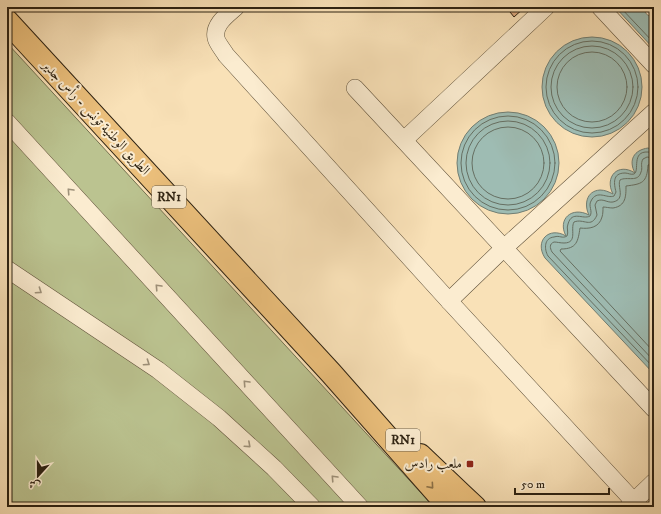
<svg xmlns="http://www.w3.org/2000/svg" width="661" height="514" font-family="'IM FELL DW Pica',Amiri,serif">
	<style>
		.green { fill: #bbc390; stroke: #747251 }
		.water { fill: #9ebcb3; stroke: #717e73 }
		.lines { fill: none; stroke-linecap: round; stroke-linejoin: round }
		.shore { stroke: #666f62; stroke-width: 1 }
		.building { fill: #deab81; stroke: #2d2212 }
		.minor-casing { stroke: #60523b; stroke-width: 18 }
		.major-casing { stroke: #2d2212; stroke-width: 24 }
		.minor { stroke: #fbecd0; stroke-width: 17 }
		.major { stroke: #ecc07c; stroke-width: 22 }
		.oneway { stroke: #9e917a }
		.oneway2 { stroke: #8c7147 }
		.poi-dot { fill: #8f2418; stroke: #fbecd0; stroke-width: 1.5 }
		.labels { text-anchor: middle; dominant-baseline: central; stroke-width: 4; stroke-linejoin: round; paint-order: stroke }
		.shield { fill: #fbecd0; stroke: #6b5f4b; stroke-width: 1 }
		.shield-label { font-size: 13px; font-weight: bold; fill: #2d2212 }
		.street-label { font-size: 14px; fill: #2d2212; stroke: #fbecd0 }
		.poi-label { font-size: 14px; fill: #2d2212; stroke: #fbecd0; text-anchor: end }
	</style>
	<rect width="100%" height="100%" fill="#f9e1b7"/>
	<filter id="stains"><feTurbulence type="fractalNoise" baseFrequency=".005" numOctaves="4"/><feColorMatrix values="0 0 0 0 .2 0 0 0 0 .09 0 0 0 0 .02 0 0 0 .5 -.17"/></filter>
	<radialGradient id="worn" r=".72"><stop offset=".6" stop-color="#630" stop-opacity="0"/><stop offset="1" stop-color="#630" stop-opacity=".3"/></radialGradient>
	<polygon class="green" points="7,43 434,507 7,507"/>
	<g class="water">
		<polygon points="615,7 641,7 654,21 654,49"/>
		<circle cx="592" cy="87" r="50"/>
		<circle cx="508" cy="163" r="51"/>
		<path d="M648,148L654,150V374L545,258C534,241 549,226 566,236C557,219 572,206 589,215C584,205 586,191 600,190C605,190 609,192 613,194C604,177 618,162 635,173C628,160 634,150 648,148Z"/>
	</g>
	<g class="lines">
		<g class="shore">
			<polyline points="620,7 654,43"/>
			<circle cx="592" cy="87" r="46"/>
			<circle cx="592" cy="87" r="41"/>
			<circle cx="592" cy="87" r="35"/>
			<circle cx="508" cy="163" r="47"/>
			<circle cx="508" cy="163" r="42"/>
			<circle cx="508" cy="163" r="36"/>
			<path d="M654,153C652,153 650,152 648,152C631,151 640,171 634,174C631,175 628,173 625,173C612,173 614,184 616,192L614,196C607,199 597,189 591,201C588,206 593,211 590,216C583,220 572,210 568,224C566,228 569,232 567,236C562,239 560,235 554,237C544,238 544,249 548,256L654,368"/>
			<path d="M654,158L647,157L643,159C640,164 643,168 641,172C638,183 627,176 620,180C617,187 626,199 613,202C607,203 603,198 597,201L595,205L597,215C591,229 584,218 574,222C570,229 578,243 564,243C560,243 557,242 554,242C549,244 550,248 552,252L654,361"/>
			<path d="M654,164L648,165C647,183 642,184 626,186C626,196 626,206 613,208C609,208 606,207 603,207C603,210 603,214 602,217C599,228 589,229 580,228C578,241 577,249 561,249L560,251L654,352"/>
		</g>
	</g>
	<polygon class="building" points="506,7 525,7 514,17"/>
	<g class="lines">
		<defs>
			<g id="minor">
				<path d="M236,7C227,15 213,25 216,38C217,43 223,50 226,55L449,301L639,507"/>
				<polyline points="600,7 654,65"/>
				<polyline points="652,7 654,9"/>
				<polyline points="355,88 654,409"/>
				<polyline points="7,122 360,507"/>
				<polyline points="404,140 546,7"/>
				<polyline points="7,269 158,370 219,418 274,468 312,507"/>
				<polyline points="449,301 504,248 654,112"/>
				<polyline points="628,507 654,482"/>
			</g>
			<g id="major">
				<polyline points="7,21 331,373 449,507"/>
				<polyline points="420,455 462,495 475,507"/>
			</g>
		</defs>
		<use href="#minor" class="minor-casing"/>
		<use href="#major" class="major-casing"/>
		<use href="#minor" class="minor"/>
		<use href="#major" class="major"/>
	</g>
	<defs><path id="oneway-chevron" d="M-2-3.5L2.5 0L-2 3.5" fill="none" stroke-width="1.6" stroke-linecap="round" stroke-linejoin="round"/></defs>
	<g class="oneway">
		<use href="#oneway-chevron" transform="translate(70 191) rotate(-133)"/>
		<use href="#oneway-chevron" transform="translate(158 287) rotate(-133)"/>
		<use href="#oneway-chevron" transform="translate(39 291) rotate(34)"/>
		<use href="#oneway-chevron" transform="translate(147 363) rotate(34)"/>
		<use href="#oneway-chevron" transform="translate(246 383) rotate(-133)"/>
		<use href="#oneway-chevron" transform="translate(248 445) rotate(42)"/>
		<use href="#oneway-chevron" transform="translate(334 478) rotate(-133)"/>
	</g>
	<use class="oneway2" href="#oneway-chevron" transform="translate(431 486) rotate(49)"/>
	<rect class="poi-dot" x="466" y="460" width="8" height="8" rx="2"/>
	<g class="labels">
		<g class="shield">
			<rect x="152" y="186" width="34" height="22" rx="3"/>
			<rect x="386" y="429" width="34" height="22" rx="3"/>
		</g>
		<g class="shield-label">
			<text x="169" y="197">RN1</text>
			<text x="403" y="440">RN1</text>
		</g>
		<g class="street-label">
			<text transform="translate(96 118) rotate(47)">الطريق الوطنية تونس - رأس جدير</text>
		</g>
		<g class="poi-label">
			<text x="462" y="464">ملعب رادس</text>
		</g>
	</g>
	<rect width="661" height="514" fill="none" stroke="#f9e1b7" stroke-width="24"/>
	<rect x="8" y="8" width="645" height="498" fill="none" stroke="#2d2212" stroke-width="2"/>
	<rect x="12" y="12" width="637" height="490" fill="none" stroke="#2d2212"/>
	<g transform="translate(38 476) rotate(201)" stroke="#fbecd0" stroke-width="3" paint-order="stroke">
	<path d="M0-3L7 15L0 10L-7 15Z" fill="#2d2212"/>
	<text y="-6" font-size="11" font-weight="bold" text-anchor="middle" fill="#2d2212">ش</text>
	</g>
	<path d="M515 488v6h94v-6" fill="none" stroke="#2d2212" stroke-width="2"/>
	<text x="521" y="488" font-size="12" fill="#2d2212" stroke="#fbecd0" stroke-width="3" paint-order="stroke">50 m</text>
	<rect width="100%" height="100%" filter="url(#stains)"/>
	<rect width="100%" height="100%" fill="url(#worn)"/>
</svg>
